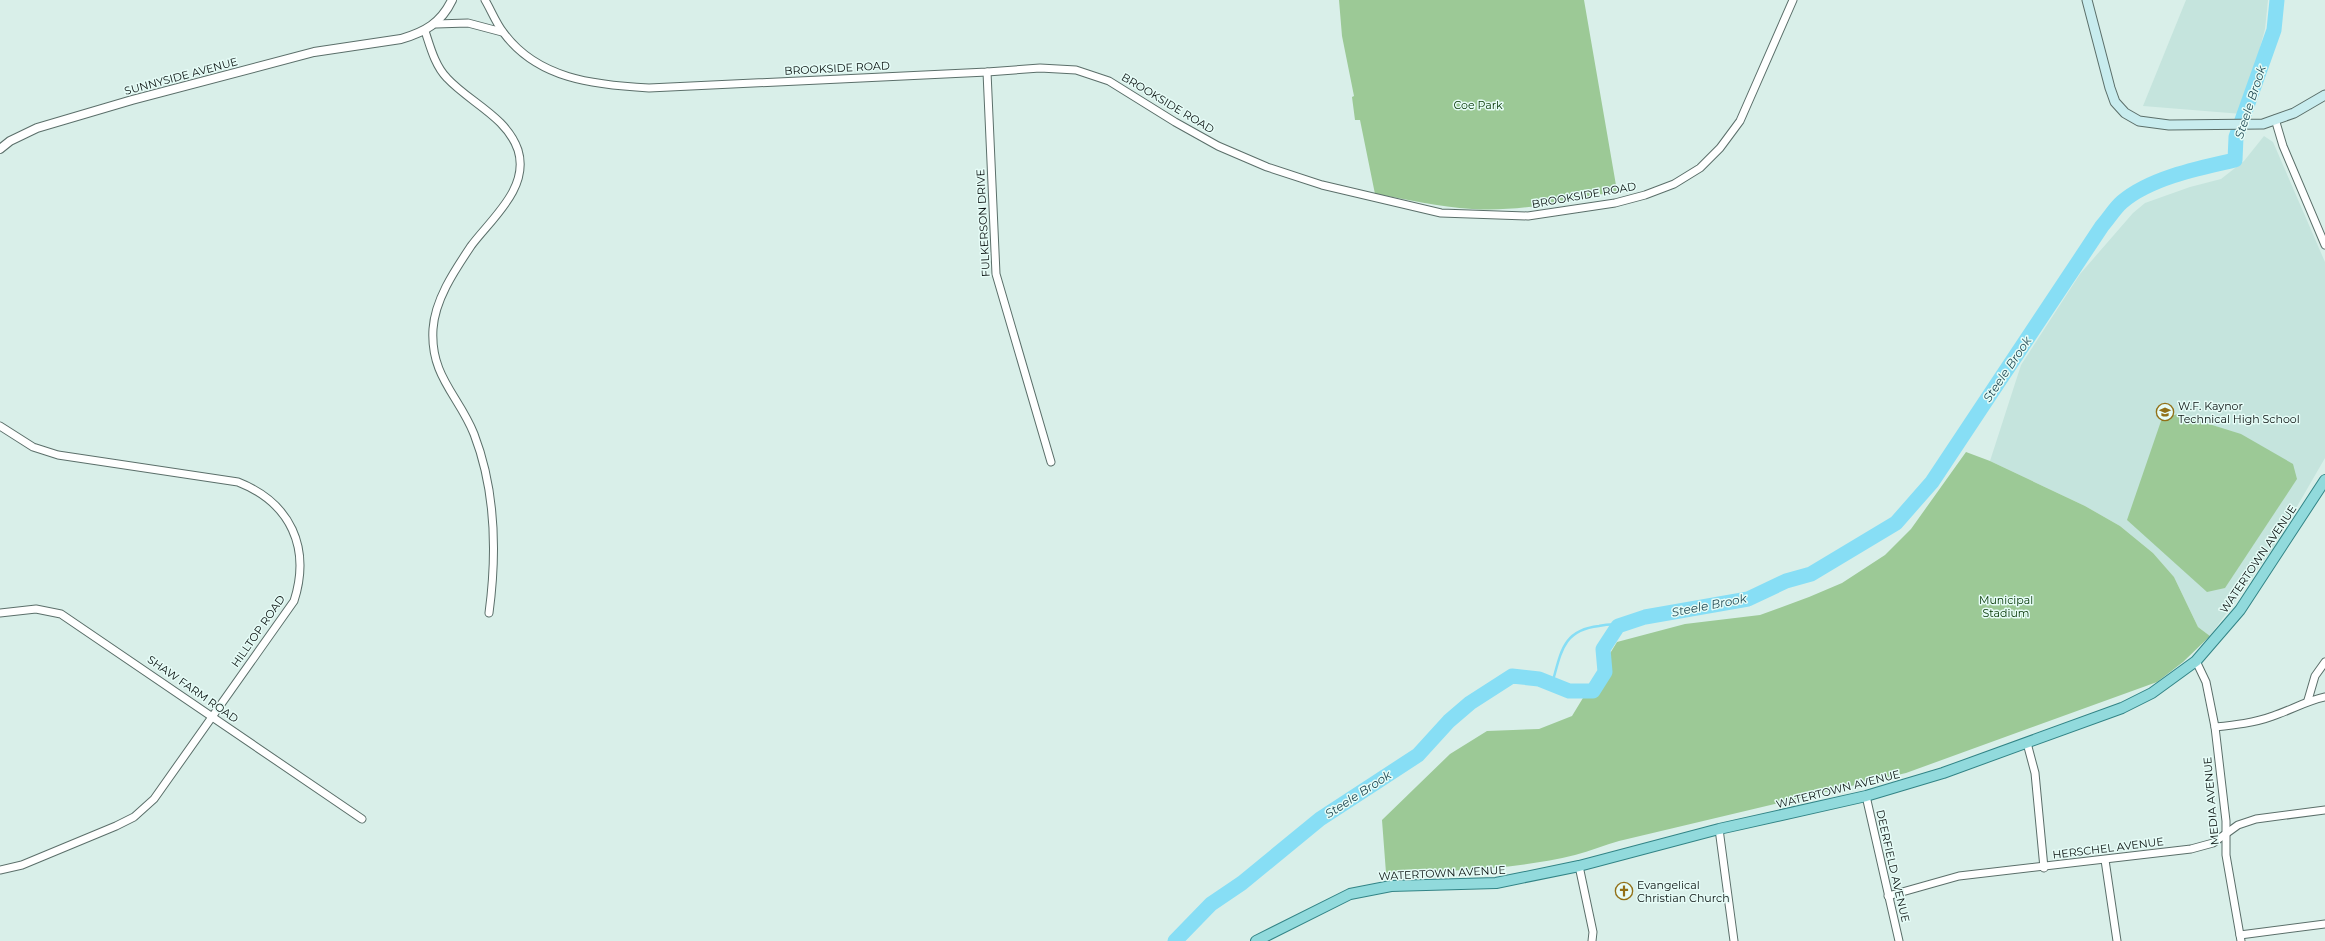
<svg xmlns="http://www.w3.org/2000/svg" width="2325" height="941" font-family="Montserrat,sans-serif">
	<style>
		.built { fill: #c5e4dd }
		.green { fill: #9cc996 }
		.lines { fill: none; stroke-linecap: round; stroke-linejoin: round }
		.stream { stroke: #87def5; stroke-width: 2.5 }
		.river { stroke: #87def5; stroke-width: 15 }
		.minor-casing { stroke: #5b6f6a; stroke-width: 9 }
		.tertiary-casing { stroke: #5b6f6a; stroke-width: 10 }
		.secondary-casing { stroke: #5b6f6a; stroke-width: 11 }
		.primary-casing { stroke: #328486; stroke-width: 12 }
		.minor { stroke: #fff; stroke-width: 7 }
		.tertiary { stroke: #fff; stroke-width: 8 }
		.secondary { stroke: #c8ecee; stroke-width: 9 }
		.primary { stroke: #91dadc; stroke-width: 10 }
		.labels { text-anchor: middle; dominant-baseline: central; stroke-width: 3; stroke-linejoin: round; paint-order: stroke }
		.street-label { font-size: 11px; fill: #0a1210; stroke: #e6fcf7 }
		.park-label { font-size: 11px; fill: #023400; stroke: #e6fcf7 }
		.poi-label { font-size: 11px; fill: #0a1210; stroke: #e6fcf7; text-anchor: start }
		.water-label { font-size: 12px; font-style: italic; fill: #244c56; stroke: #e6fcf7 }
	</style>
	<rect width="100%" height="100%" fill="#d9efe9"/>
	<g class="built">
		<polygon points="2186,0 2268,0 2265,29 2242,114 2143,106"/>
		<polygon points="2264,136 2273,142 2325,262 2325,458 2273,548 2210,636 2198,627 2174,577 2153,553 2120,526 2085,506 1990,461 2021,365 2080,274 2133,213 2145,203 2190,187 2221,179 2244,161"/>
	</g>
	<g class="green">
		<path d="M1339,0H1584L1617,191C1570,201 1521,212 1472,209C1439,207 1407,199 1375,194L1360,120H1355L1352,97L1354,96L1342,36Z"/>
		<polygon points="2177,414 2241,434 2293,464 2297,479 2225,588 2207,592 2127,520 2161,421"/>
		<path d="M1966,452L1990,461L2085,506L2120,526L2153,553L2174,577L2198,627L2210,636L2183,662L2157,682L1906,773L1619,841C1605,845 1590,851 1575,855C1513,870 1450,871 1386,873L1382,820L1450,754L1487,731L1539,729L1572,716L1617,642L1685,624L1760,615L1809,597L1842,583L1885,555L1911,529Z"/>
	</g>
	<g class="lines">
		<path class="stream" d="M1552,684C1561,653 1562,630 1599,626C1605,625 1612,623 1618,626"/>
		<path class="river" d="M1175,941L1211,904L1242,883L1320,819L1418,755L1449,721L1470,703L1512,676L1539,679L1569,691H1593L1605,672L1603,649L1618,626L1645,617L1748,599L1786,581L1811,574L1896,523L1932,482L2102,226C2109,218 2115,208 2122,202C2150,178 2199,168 2235,160L2236,137L2274,30L2277,0"/>
		<defs>
			<g id="minor">
				<path d="M485,0C491,10 496,23 503,32C537,79 594,85 649,88L987,72L1040,68L1076,70L1109,81L1175,122L1218,146L1267,167L1322,185L1441,213L1528,216L1615,203L1645,195L1674,184L1700,168L1720,148L1740,121L1793,0"/>
				<polyline points="436,24 468,23 502,32"/>
				<path d="M425,31C430,46 435,66 447,78C469,102 507,117 518,150C530,188 491,219 471,246C455,270 435,299 433,329C430,376 459,396 474,434C496,491 497,553 489,613"/>
				<polyline points="987,72 996,274 1051,462"/>
				<polyline points="2275,119 2283,146 2325,245"/>
				<path d="M0,426L33,447L58,455L238,482C291,503 311,548 294,601L154,799L134,817L116,826L22,865L0,870"/>
				<polyline points="0,613 36,609 61,614 362,819"/>
				<polyline points="2196,661 2206,682 2215,727 2226,821 2226,855 2241,941"/>
				<polyline points="2308,700 2315,676 2325,662"/>
				<path d="M2215,727C2235,725 2254,723 2273,716C2291,710 2306,701 2325,697"/>
				<polyline points="2027,743 2035,773 2044,868"/>
				<polyline points="1866,796 1899,941"/>
				<polyline points="1719,829 1734,941"/>
				<polyline points="2105,860 2117,941"/>
				<polyline points="1579,866 1593,932 1592,941"/>
				<polyline points="1888,896 1959,876 2191,849 2213,843 2238,825 2256,819 2325,810"/>
				<polyline points="2240,935 2325,924"/>
			</g>
			<path id="tertiary" d="M0,149L10,141L37,128L132,100L314,52L401,39C425,32 441,23 452,0"/>
			<polyline id="secondary" points="2087,0 2110,88 2115,102 2125,113 2139,121 2169,125 2263,124 2294,113 2325,95"/>
			<polyline id="primary" points="1256,941 1350,894 1391,886 1496,883 1579,866 1719,829 1866,796 1943,773 2122,708 2152,693 2196,661 2240,610 2325,480"/>
		</defs>
		<use href="#minor" class="minor-casing"/>
		<use href="#tertiary" class="tertiary-casing"/>
		<use href="#secondary" class="secondary-casing"/>
		<use href="#primary" class="primary-casing"/>
		<use href="#minor" class="minor"/>
		<use href="#tertiary" class="tertiary"/>
		<use href="#secondary" class="secondary"/>
		<use href="#primary" class="primary"/>
	</g>
	<defs>
		<symbol id="school-ring" viewBox="-11 -11 22 22"><circle r="9.5" fill="#e6fcf7" stroke="#927017" stroke-width="1.5"/><path d="M0-5L7-2L0 1L-7-2ZM-4 1L0 2.5L4 1V4Q0 6-4 4Z" fill="#927017"/></symbol>
		<symbol id="church-ring" viewBox="-11 -11 22 22"><circle r="9.5" fill="#e6fcf7" stroke="#927017" stroke-width="1.5"/><path d="M-1.2-6h2.4v3.5h3.3v2.4h-3.3V6h-2.4V-.1h-3.3v-2.4h3.3Z" fill="#927017"/></symbol>
	</defs>
	<g fill-rule="evenodd">
		<use href="#school-ring" x="2155" y="402" width="20" height="20"/>
		<use href="#church-ring" x="1614" y="881" width="20" height="20"/>
	</g>
	<g class="labels">
		<g class="street-label">
			<text transform="translate(837 68) rotate(-3)">BROOKSIDE ROAD</text>
			<text transform="translate(181 76) rotate(-15)">SUNNYSIDE AVENUE</text>
			<text transform="translate(1168 103) rotate(31)">BROOKSIDE ROAD</text>
			<text transform="translate(1584 195) rotate(-10)">BROOKSIDE ROAD</text>
			<text transform="translate(983 223) rotate(-93)">FULKERSON DRIVE</text>
			<text transform="translate(2258 559) rotate(-56)">WATERTOWN AVENUE</text>
			<text transform="translate(258 631) rotate(-55)">HILLTOP ROAD</text>
			<text transform="translate(193 689) rotate(35)">SHAW FARM ROAD</text>
			<text transform="translate(1838 789) rotate(-14)">WATERTOWN AVENUE</text>
			<text transform="translate(2211 801) rotate(-95)">MEDIA AVENUE</text>
			<text transform="translate(2108 848) rotate(-7)">HERSCHEL AVENUE</text>
			<text transform="translate(1893 866) rotate(77)">DEERFIELD AVENUE</text>
			<text transform="translate(1442 873) rotate(-3)">WATERTOWN AVENUE</text>
		</g>
		<g class="park-label">
			<text x="1478" y="105">Coe Park</text>
			<text x="2006" y="600">Municipal<tspan x="2006" dy="13">Stadium</tspan></text>
		</g>
		<g class="poi-label">
			<text x="2178" y="406">W.F. Kaynor<tspan x="2178" dy="13">Technical High School</tspan></text>
			<text x="1637" y="885">Evangelical<tspan x="1637" dy="13">Christian Church</tspan></text>
		</g>
		<g class="water-label">
			<text transform="translate(2250 102) rotate(-72)">Steele Brook</text>
			<text transform="translate(2007 369) rotate(-56)">Steele Brook</text>
			<text transform="translate(1709 605) rotate(-11)">Steele Brook</text>
			<text transform="translate(1358 794) rotate(-33)">Steele Brook</text>
		</g>
	</g>
</svg>
